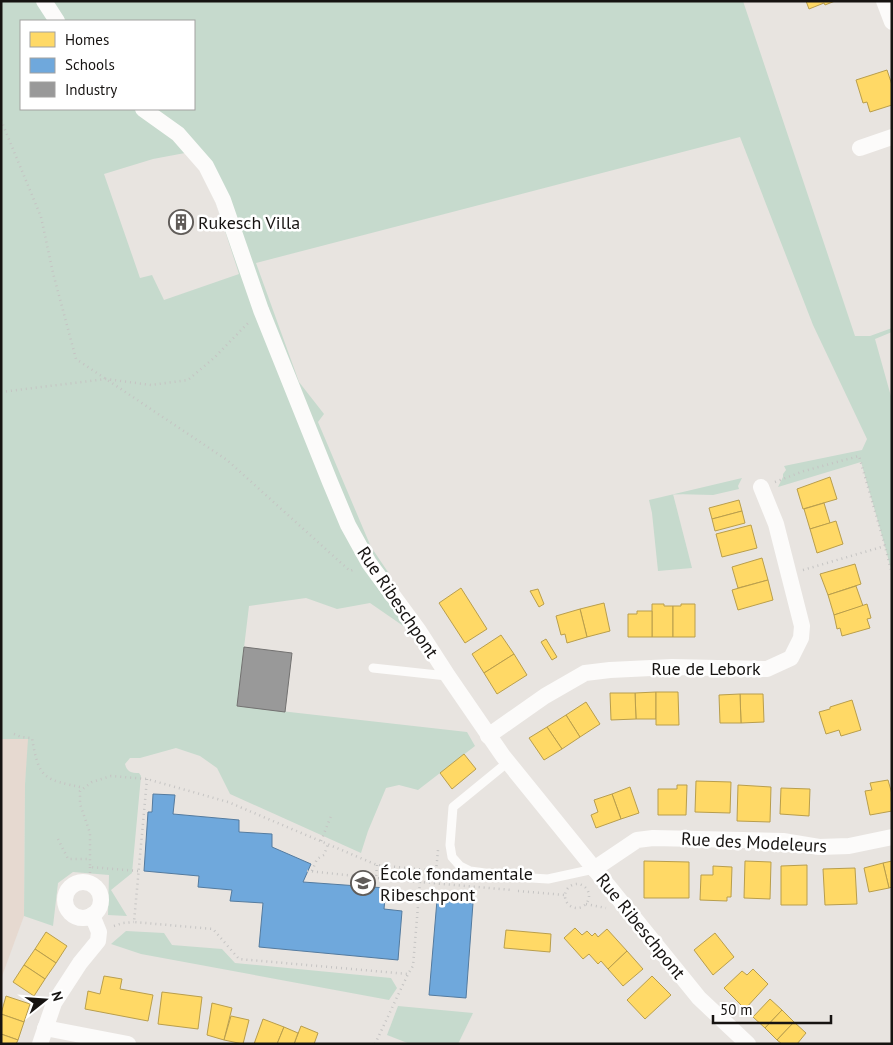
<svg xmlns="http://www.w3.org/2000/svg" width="893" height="1045" font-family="'PT Sans',sans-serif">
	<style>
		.commercial { fill: #e6d9d0 }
		.green { fill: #c6dacd; fill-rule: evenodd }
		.homes { fill: #ffd966; stroke: #b99e4c }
		.schools { fill: #6fa8dc; stroke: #547b9f }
		.industry { fill: #999; stroke: #727170 }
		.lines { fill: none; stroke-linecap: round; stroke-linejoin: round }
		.path { stroke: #c5c4c3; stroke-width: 2.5; stroke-dasharray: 1 4; stroke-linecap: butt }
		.lane { stroke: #fcfbfa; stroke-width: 9 }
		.street { stroke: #fcfbfa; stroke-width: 16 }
		.labels { text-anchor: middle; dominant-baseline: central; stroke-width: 5; stroke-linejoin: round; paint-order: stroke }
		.poi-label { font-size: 18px; fill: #161311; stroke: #fff; text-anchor: start }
		.street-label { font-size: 18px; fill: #161311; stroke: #fff }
	</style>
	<rect width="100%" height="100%" fill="#e8e4e0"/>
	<polygon class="commercial" points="1,739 29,739 25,784 24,916 1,979"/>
	<g class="green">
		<path d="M1,1H743L855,336H870L892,328V332L875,339L892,400V574L885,546L861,462L778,487L783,477V474L786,470L784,466L862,450L867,439L813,325L740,137L256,263L299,382L324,414L318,422L371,547L390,575L377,583L412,632L370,603L337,609L306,598L249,606L237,706L467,732L475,746L418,790L399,785L386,788L368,831L361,853L230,794L217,768L200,756L176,748L140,758H130L125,764C127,772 131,773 139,773L141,776L132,873L111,890L127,916L108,915L109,875L73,872L58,883L53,926L24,916L25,784L28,739H1ZM21,21H194V109H21ZM185,153L200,170L216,203L239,274L164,300L152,275L140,278L104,174L153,159Z"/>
		<polygon points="742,478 738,486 739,489 713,495 673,494 692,568 658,571 652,513 649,500"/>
		<polygon points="126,931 164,933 172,945 222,949 235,963 391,978 397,988 389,1000 141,954 111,944"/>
		<polygon points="398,1006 473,1013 458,1044 410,1044 387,1035"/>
	</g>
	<g class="homes">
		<polygon points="806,1 835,1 825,5 824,3 809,9"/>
		<polygon points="887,70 892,85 892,105 870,112 867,102 863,103 856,80"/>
		<polygon points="185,210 191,229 177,233 172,214"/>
		<polygon points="830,477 837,499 803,509 797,489"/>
		<polygon points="739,500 742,511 712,519 709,508"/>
		<polygon points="824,503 830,523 810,529 804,509"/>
		<polygon points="742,511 745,523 715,531 712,519"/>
		<polygon points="836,521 843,544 817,553 810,529"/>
		<polygon points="751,525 757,548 722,557 716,534"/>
		<polygon points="762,558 768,580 738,588 732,567"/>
		<polygon points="855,564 861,584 828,595 820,574"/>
		<polygon points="768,580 773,600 738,610 732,590"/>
		<polygon points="856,586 863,606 834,615 828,595"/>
		<polygon points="461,588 487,629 465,643 439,603"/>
		<polygon points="538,589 544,604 539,607 530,591"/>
		<polygon points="604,603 610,631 587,637 580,609"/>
		<polygon points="652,604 664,604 664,606 673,606 673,637 652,637"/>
		<polygon points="681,604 695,604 695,637 673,637 673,606 681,606"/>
		<polygon points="867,604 871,618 867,619 870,628 842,636 840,628 837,629 834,615"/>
		<polygon points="580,609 587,637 567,643 565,634 561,635 556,616"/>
		<polygon points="637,611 652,611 652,637 628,637 628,614 637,614"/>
		<polygon points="501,635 514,654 484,673 472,654"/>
		<polygon points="546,639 557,657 552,660 541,642"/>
		<polygon points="514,654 527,675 497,694 484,673"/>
		<polygon points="656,692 656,719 636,719 635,693"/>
		<polygon points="656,692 678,692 679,725 656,725"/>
		<polygon points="610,693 635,693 636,719 611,720"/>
		<polygon points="740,694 763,694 764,722 741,723"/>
		<polygon points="740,694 741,723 720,723 719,695"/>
		<polygon points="852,700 861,730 841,736 839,730 826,734 819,712 830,709 830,707"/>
		<polygon points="586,702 600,724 580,737 566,715"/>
		<polygon points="566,715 580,737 562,749 547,727"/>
		<polygon points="547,727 562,749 544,760 529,738"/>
		<polygon points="464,754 476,769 452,789 440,773"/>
		<polygon points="888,780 892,794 892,811 870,815 865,791 872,790 870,783"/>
		<polygon points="696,781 731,782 730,813 695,812"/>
		<polygon points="677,785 687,785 686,815 658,815 658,789 677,789"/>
		<polygon points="738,785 771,787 770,822 737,821"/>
		<polygon points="630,787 639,813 621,819 612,794"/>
		<polygon points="781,788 810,789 809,816 780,814"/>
		<polygon points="612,794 621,819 596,828 591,815 598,812 594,800"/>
		<polygon points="644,861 689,862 689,898 644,898"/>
		<polygon points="745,861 771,862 770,899 744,898"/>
		<polygon points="892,861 892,887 889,888 883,863"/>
		<polygon points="883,863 889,888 869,892 864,868"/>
		<polygon points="807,865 807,905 781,905 781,866"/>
		<polygon points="713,866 732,867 731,897 727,897 727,901 700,900 701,875 713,875"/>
		<polygon points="855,868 857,904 825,905 823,869"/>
		<polygon points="575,928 582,935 587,931 592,936 595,933 598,937 607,929 627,951 608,969 601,961 598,964 589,954 583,959 564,938"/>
		<polygon points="506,930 551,934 550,952 504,948"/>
		<polygon points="46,932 67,946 56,963 35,949"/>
		<polygon points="715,933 734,957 713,975 694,950"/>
		<polygon points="35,949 56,963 45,979 24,965"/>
		<polygon points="627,951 643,969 623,986 608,969"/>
		<polygon points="24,965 45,979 34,996 13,982"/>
		<polygon points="753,969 768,984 745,1009 724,988 742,971 747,975"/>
		<polygon points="104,976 122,979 120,989 153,995 148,1021 85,1009 88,991 100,994"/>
		<polygon points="652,976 671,995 645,1019 627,1000"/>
		<polygon points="162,992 202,997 198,1029 158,1024"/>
		<polygon points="6,996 30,1004 24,1022 1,1014"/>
		<polygon points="770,999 782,1010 765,1028 753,1017"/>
		<polygon points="212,1003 232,1008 224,1040 207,1035"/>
		<polygon points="782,1010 794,1022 777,1040 765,1028"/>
		<polygon points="1,1014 24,1022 18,1040 1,1034"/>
		<polygon points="231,1016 249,1020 243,1044 224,1040"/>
		<polygon points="263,1019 284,1027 277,1044 254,1044"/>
		<polygon points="794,1022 806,1033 797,1044 782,1044 777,1040"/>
		<polygon points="301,1026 318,1033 314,1044 294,1044"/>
		<polygon points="284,1027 298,1033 294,1044 277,1044"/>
		<polygon points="1,1034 18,1040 16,1044 1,1044"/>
	</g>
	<g class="schools">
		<polygon points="153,794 175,795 173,814 239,820 239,832 272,834 272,847 311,864 303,882 386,888 384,909 402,911 398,960 259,947 263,903 230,901 232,890 198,887 199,876 144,871 148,812 152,812"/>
		<polygon points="437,900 473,903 466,998 429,995"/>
	</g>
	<polygon class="industry" points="244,647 292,653 285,712 237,706"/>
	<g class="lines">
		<g class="path">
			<polyline points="1,120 41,217 53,273 76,359 227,460 350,571 355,569"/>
			<polyline points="1,392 106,379 151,385 188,380 215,357 249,322"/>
			<polyline points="775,482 804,471 859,456 885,546 892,574"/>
			<polyline points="803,570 885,546"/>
			<path d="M14,734L21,737L32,738C39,781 45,779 84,788"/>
			<polyline points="147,779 134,922 213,929 239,959 408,974"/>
			<polyline points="58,839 68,859 89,859"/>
			<polyline points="321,841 331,816"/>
			<polyline points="377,865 376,878 420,882"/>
			<polyline points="138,871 90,867 90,833 80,804 80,791 92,782 111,776 147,779 228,802 377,865 436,871 435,884"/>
			<polyline points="307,871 376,878"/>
			<polyline points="312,871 317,859 324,855 328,844"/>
			<polyline points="436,871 438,850"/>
			<polyline points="90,883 90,867"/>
			<circle cx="577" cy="896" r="12"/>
			<polyline points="518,891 565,895"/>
			<polyline points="586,904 606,908"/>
			<polyline points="114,926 123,923 134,922"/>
			<polyline points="375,1044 408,974 413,966 420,882 512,890"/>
		</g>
		<g class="lane">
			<polyline points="373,668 447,676"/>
			<polyline points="508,762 453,807 450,845 452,857 460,866 470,871 515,877 548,879 594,869"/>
		</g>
		<g class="street">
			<polyline points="44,1 57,21"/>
			<polyline points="884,1 892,22"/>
			<polyline points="143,109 178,134 206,166 223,200 261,310 330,482 348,525 369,563 419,631 448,676 503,756 699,998 748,1044"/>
			<polyline points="860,148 892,137"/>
			<polyline points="488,736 545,696 585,673 610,670 672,667 767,669 791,658 801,638 802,626 776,524 761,487"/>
			<polyline points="594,869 637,840 653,838 783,841 819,847 849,846 892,837"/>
			<circle cx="83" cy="900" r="18"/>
			<polyline points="45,1028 128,1044"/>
			<polyline points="40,1044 54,1003 80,963 98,941 99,932 92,915"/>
		</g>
	</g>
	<defs>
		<symbol id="building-ring" viewBox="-11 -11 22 22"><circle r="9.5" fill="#fff" stroke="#605c59" stroke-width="1.5"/><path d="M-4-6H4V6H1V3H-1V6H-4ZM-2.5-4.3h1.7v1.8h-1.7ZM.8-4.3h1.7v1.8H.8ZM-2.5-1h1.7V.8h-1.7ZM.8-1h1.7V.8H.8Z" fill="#605c59"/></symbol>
		<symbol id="school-ring" viewBox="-11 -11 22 22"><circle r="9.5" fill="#fff" stroke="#605c59" stroke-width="1.5"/><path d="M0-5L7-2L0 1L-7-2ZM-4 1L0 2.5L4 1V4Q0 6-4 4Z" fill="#605c59"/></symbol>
	</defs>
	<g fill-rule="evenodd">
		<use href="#building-ring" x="167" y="208" width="28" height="28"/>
		<use href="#school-ring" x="349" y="869" width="28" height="28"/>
	</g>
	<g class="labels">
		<g class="poi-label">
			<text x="198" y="222">Rukesch Villa</text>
			<text x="380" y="873">École fondamentale<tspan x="380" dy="21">Ribeschpont</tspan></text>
		</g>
		<g class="street-label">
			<text transform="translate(398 602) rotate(56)">Rue Ribeschpont</text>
			<text x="706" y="668">Rue de Lebork</text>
			<text transform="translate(754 842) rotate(3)">Rue des Modeleurs</text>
			<text transform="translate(641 926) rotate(51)">Rue Ribeschpont</text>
		</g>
	</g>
	<rect width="893" height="1045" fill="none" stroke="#161311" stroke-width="5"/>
	<rect x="20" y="20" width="175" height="90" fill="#ffffff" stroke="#a2a1a0"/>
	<rect x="30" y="32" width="25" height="15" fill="#ffd966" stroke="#a2a1a0"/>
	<text x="65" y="45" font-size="15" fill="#161311">Homes</text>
	<rect x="30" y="58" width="25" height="15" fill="#6fa8dc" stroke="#a2a1a0"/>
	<text x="65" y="70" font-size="15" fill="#161311">Schools</text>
	<rect x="30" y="82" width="25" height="15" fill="#999999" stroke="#a2a1a0"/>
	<text x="65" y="95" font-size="15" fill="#161311">Industry</text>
	<g transform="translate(45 1000) rotate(73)" stroke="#ffffff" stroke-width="4" paint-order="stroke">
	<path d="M0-4L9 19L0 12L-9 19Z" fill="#161311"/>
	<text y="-8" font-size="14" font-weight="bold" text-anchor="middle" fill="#161311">N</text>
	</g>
	<path d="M713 1015v8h118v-8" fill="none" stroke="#161311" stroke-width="2.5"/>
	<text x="720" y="1015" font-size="15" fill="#161311" stroke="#ffffff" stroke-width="4" paint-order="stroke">50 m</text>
</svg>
